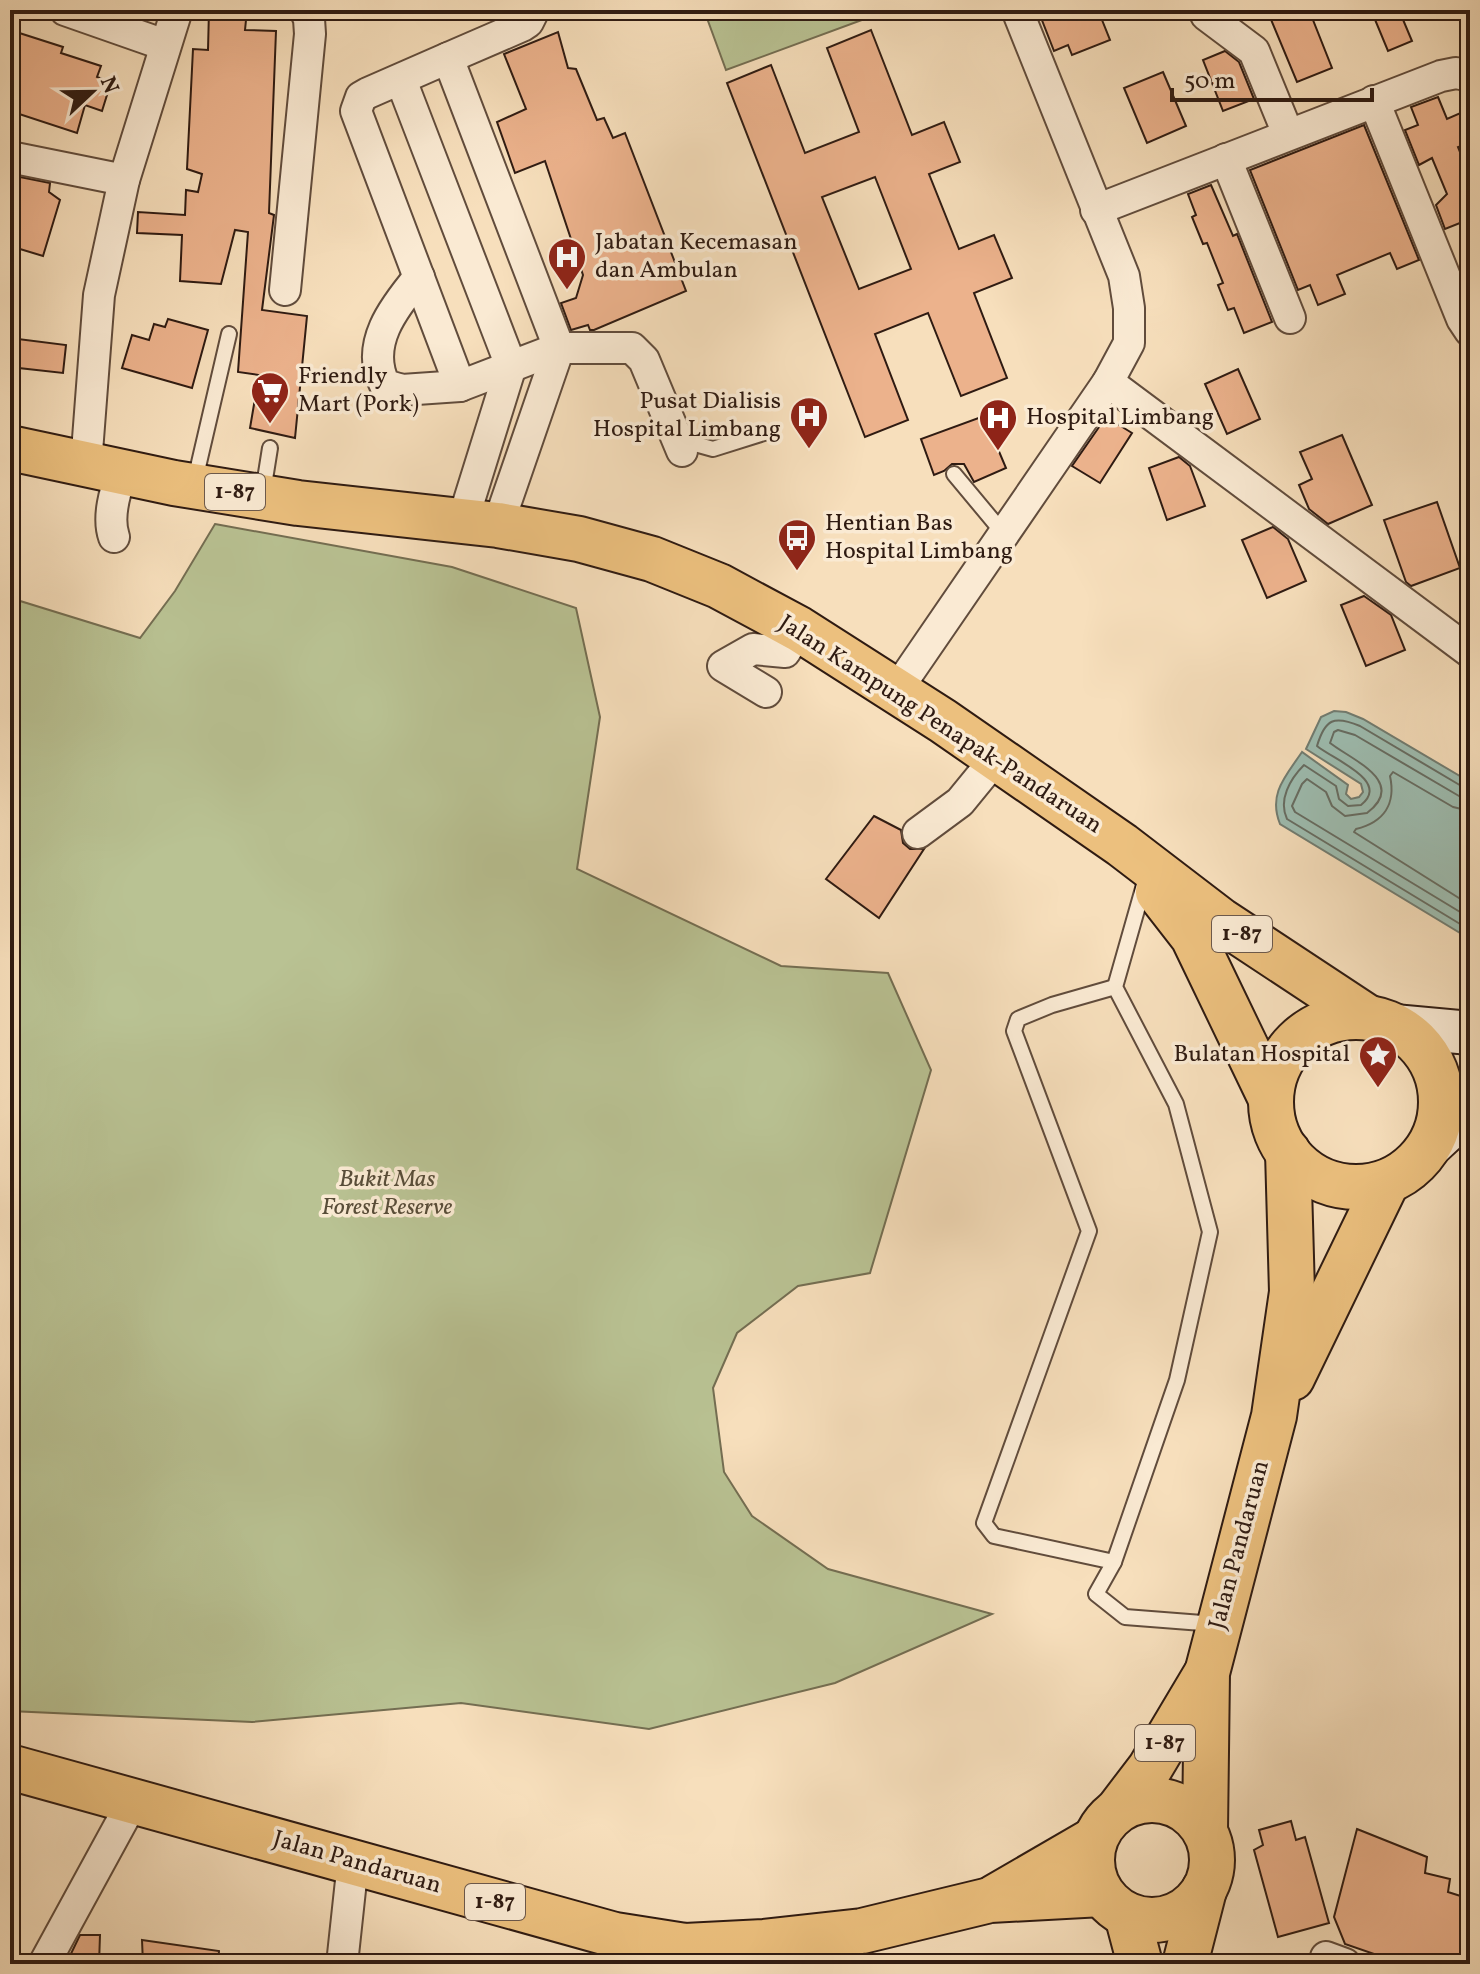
<svg xmlns="http://www.w3.org/2000/svg" width="1480" height="1974" font-family="Vollkorn,serif">
	<style>
		.green { fill: #b9c293; stroke: #746e52; stroke-width: 2 }
		.water { fill: #9dbdb1; stroke: #717c71; stroke-width: 2 }
		.lines { fill: none; stroke-linecap: round; stroke-linejoin: round }
		.shore { stroke: #666c62; stroke-width: 2 }
		.building { fill: #ecb28c; stroke: #2f1b12; stroke-width: 2; fill-rule: evenodd }
		.service-casing { stroke: #614c3c; stroke-width: 18 }
		.minor-casing { stroke: #614c3c; stroke-width: 34 }
		.secondary-casing { stroke: #2f1b12; stroke-width: 46 }
		.primary-casing { stroke: #2f1b12; stroke-width: 48 }
		.trunk-casing { stroke: #2f1b12; stroke-width: 48 }
		.service { stroke: #faead3; stroke-width: 14 }
		.minor { stroke: #faead3; stroke-width: 30 }
		.secondary { stroke: #faead3; stroke-width: 42 }
		.primary { stroke: #ecc07e; stroke-width: 44 }
		.trunk { stroke: #ecc07e; stroke-width: 44 }
		.labels { text-anchor: middle; dominant-baseline: central; stroke-width: 7; stroke-linejoin: round; paint-order: stroke }
		.shield { fill: #faead3; stroke: #6c594c; stroke-width: 2 }
		.shield-label { font-size: 22px; font-weight: bold; fill: #2f1b12 }
		.poi-label { font-size: 24px; fill: #2f1b12; stroke: #faead3; text-anchor: start }
		.street-label { font-size: 24px; fill: #2f1b12; stroke: #faead3 }
		.park-label { font-size: 24px; font-style: italic; fill: #584d39; stroke: #faead3 }
	</style>
	<rect width="100%" height="100%" fill="#f7dfbc"/>
	<filter id="stains"><feTurbulence type="fractalNoise" baseFrequency=".0025" numOctaves="4"/><feColorMatrix values="0 0 0 0 .2 0 0 0 0 .09 0 0 0 0 .02 0 0 0 .5 -.17"/></filter>
	<radialGradient id="worn" r=".72"><stop offset=".6" stop-color="#630" stop-opacity="0"/><stop offset="1" stop-color="#630" stop-opacity=".3"/></radialGradient>
	<g class="green">
		<polygon points="704,10 889,10 726,70"/>
		<polygon points="215,524 452,567 576,608 600,717 577,869 781,966 888,973 931,1070 870,1273 798,1286 737,1333 713,1388 724,1472 752,1516 828,1569 992,1614 835,1683 649,1729 461,1703 252,1722 10,1711 10,594 17,600 140,638 175,591"/>
	</g>
	<path class="water" d="M1334,711L1346,712L1363,719L1470,782V939L1280,824C1268,794 1285,777 1302,752L1348,785L1346,794L1351,799L1359,797L1363,792L1361,784L1306,749L1321,717Z"/>
	<g class="lines">
		<g class="shore">
			<path d="M1470,788L1463,787L1360,726C1334,715 1325,719 1317,746C1334,760 1391,781 1361,805L1348,806L1339,799L1336,786L1304,765C1290,779 1278,800 1287,819L1470,930"/>
			<path d="M1470,799L1459,796L1355,735L1338,730L1334,732L1330,743C1352,760 1408,782 1367,813L1345,816L1332,806L1326,792L1307,779L1302,784L1292,806L1295,812L1470,918"/>
			<path d="M1470,811L1453,807L1393,772L1390,776C1396,804 1384,822 1356,829L1354,832L1470,905"/>
		</g>
	</g>
	<g class="building">
		<polygon points="209,10 237,10 236,20 246,20 245,30 276,31 269,213 274,215 262,310 307,316 295,438 250,428 259,375 238,372 248,232 235,230 221,284 180,281 182,235 137,233 138,212 185,215 186,190 198,192 202,174 187,169 193,49 208,50"/>
		<polygon points="1038,10 1098,10 1110,40 1072,55 1068,45 1054,51"/>
		<polygon points="1267,10 1309,10 1332,68 1297,82"/>
		<polygon points="1371,10 1399,10 1412,41 1388,51"/>
		<polygon points="10,30 63,47 61,53 101,66 97,77 111,82 102,111 85,105 77,133 10,111"/>
		<path d="M871,30L912,135L944,122L960,162L929,174L959,249L994,235L1012,278L974,293L1007,378L961,396L928,313L875,334L908,420L865,437L727,83L771,65L805,153L859,132L827,48ZM875,177L911,269L859,289L822,197Z"/>
		<polygon points="558,32 568,68 576,69 597,120 604,118 613,138 625,133 686,291 594,330 590,330 588,325 571,330 561,303 576,298 583,275 545,161 515,173 497,122 526,109 504,54"/>
		<polygon points="1225,51 1239,62 1254,99 1223,111 1203,60"/>
		<polygon points="1163,72 1186,126 1147,143 1124,88"/>
		<polygon points="1438,97 1447,119 1465,111 1470,123 1470,143 1458,147 1470,177 1470,219 1445,229 1436,205 1447,194 1432,158 1419,165 1405,130 1418,125 1411,107"/>
		<polygon points="1364,125 1419,260 1397,269 1390,253 1337,275 1345,294 1318,305 1310,285 1298,290 1250,170"/>
		<polygon points="10,175 50,183 49,192 60,200 43,256 10,246"/>
		<polygon points="1211,185 1233,236 1237,234 1272,322 1244,333 1234,308 1228,310 1218,285 1223,283 1207,243 1203,244 1192,217 1196,215 1188,194"/>
		<polygon points="168,319 208,330 192,388 122,368 132,335 149,340 154,324 165,327"/>
		<polygon points="10,338 66,345 63,373 10,367"/>
		<polygon points="1238,369 1260,419 1227,434 1205,384"/>
		<polygon points="984,416 1006,468 974,482 964,464 952,464 944,471 934,475 921,439"/>
		<polygon points="1106,417 1132,433 1100,483 1072,466"/>
		<polygon points="1342,435 1372,505 1328,524 1309,509 1299,485 1312,479 1300,452"/>
		<polygon points="1179,457 1190,466 1205,506 1167,520 1149,468"/>
		<polygon points="1437,502 1460,568 1411,586 1406,582 1384,520"/>
		<polygon points="1273,527 1288,539 1306,581 1267,598 1242,540"/>
		<polygon points="1364,596 1391,615 1405,650 1366,666 1341,605"/>
		<polygon points="874,816 901,830 903,843 910,849 924,849 879,918 826,879"/>
		<polygon points="1291,1821 1296,1840 1305,1837 1329,1923 1278,1937 1254,1850 1263,1845 1259,1830"/>
		<polygon points="1357,1829 1427,1857 1425,1873 1450,1879 1448,1892 1470,1899 1470,1964 1403,1964 1345,1944 1334,1917"/>
		<polygon points="80,1935 100,1935 99,1964 66,1964"/>
		<polygon points="142,1940 219,1951 218,1964 143,1964"/>
	</g>
	<g class="lines">
		<defs>
			<g id="service">
				<polyline points="677,439 713,449 764,433"/>
				<polyline points="954,474 1004,534"/>
				<polyline points="195,480 229,334"/>
				<polyline points="263,492 270,448"/>
				<polyline points="1144,885 1115,987 1176,1104 1210,1232 1177,1380 1114,1562 1096,1594 1125,1617 1215,1624"/>
				<polyline points="1114,1562 994,1536 984,1523 1089,1231 1014,1031 1018,1019 1052,1005 1115,987"/>
			</g>
			<g id="minor">
				<polyline points="65,10 165,45"/>
				<polyline points="1204,10 1206,15 1254,51 1288,134"/>
				<polyline points="448,58 522,26 528,22 534,10"/>
				<polyline points="401,80 511,366"/>
				<polyline points="1374,101 1462,319 1470,331"/>
				<polyline points="10,157 124,180"/>
				<polyline points="1226,159 1290,318"/>
				<polyline points="1096,210 1441,76 1456,73 1470,76"/>
				<path d="M419,277C394,307 364,345 385,385L402,390L460,386L559,348H632L644,360L682,451"/>
				<polyline points="285,290 310,34 309,19 305,10"/>
				<polyline points="1108,382 1470,652"/>
				<polyline points="460,386 356,111 361,97 368,93 448,58 559,348"/>
				<polyline points="86,465 99,295 124,180 177,10"/>
				<polyline points="463,520 511,366"/>
				<polyline points="498,525 559,348"/>
				<path d="M114,537C107,517 115,491 122,472"/>
				<polyline points="896,691 1108,382 1129,343 1129,308 1124,276 1017,10"/>
				<polyline points="766,692 723,666 753,649 785,652 799,629"/>
				<polyline points="918,833 960,802 996,758"/>
				<polyline points="1326,1957 1345,1964"/>
				<polyline points="44,1964 133,1801"/>
				<polyline points="342,1964 353,1862"/>
			</g>
			<g id="secondary">
				<polyline points="1394,1026 1470,1033"/>
				<polyline points="1429,1147 1470,1109"/>
			</g>
			<g id="primary">
				<polyline points="1127,1915 1140,1964"/>
				<polyline points="1185,1964 1204,1890"/>
			</g>
			<g id="trunk">
				<polyline points="10,448 174,483 298,503 498,525 579,539 652,559 719,586 799,629 943,721 1122,845 1220,920 1367,1017"/>
				<polyline points="1158,892 1193,937 1271,1099"/>
				<circle cx="1356" cy="1102" r="85"/>
				<polyline points="1292,1378 1387,1182"/>
				<polyline points="10,1767 615,1935 685,1946 764,1942 862,1931 990,1900 1102,1894"/>
				<circle cx="1152" cy="1860" r="60"/>
				<polyline points="1118,1810 1150,1768 1206,1674"/>
				<polyline points="1205,1830 1207,1673 1274,1416 1292,1292 1288,1152"/>
				<polyline points="995,1897 1095,1839"/>
			</g>
		</defs>
		<use href="#service" class="service-casing"/>
		<use href="#minor" class="minor-casing"/>
		<use href="#secondary" class="secondary-casing"/>
		<use href="#primary" class="primary-casing"/>
		<use href="#trunk" class="trunk-casing"/>
		<use href="#service" class="service"/>
		<use href="#minor" class="minor"/>
		<use href="#secondary" class="secondary"/>
		<use href="#primary" class="primary"/>
		<use href="#trunk" class="trunk"/>
	</g>
	<defs>
		<symbol id="hospital-pin" viewBox="-11 -11 22 30"><path d="M0 17L-7.5 6A9.5 9.5 0 1 1 7.5 6Z" fill="#8f2418" stroke="#faead3"/><path d="M-5-5h3v3.5h4V-5h3V5h-3V1.5h-4V5h-3Z" fill="#fff"/></symbol>
		<symbol id="supermarket-pin" viewBox="-11 -11 22 30"><path d="M0 17L-7.5 6A9.5 9.5 0 1 1 7.5 6Z" fill="#8f2418" stroke="#faead3"/><path d="M-6-5.5h2.5l.6 2H6L4.5 2H-2.5L-4.4-4H-6ZM-1.5 3.2a1.3 1.3 0 1 0 .1 0ZM3 3.2a1.3 1.3 0 1 0 .1 0Z" fill="#fff"/></symbol>
		<symbol id="bus-pin" viewBox="-11 -11 22 30"><path d="M0 17L-7.5 6A9.5 9.5 0 1 1 7.5 6Z" fill="#8f2418" stroke="#faead3"/><path d="M-5-6H5V4H4V6H2V4H-2V6H-4V4H-5ZM-3.5-4V0h7V-4ZM-3.5 1.2v1.5H-2V1.2ZM2 1.2v1.5H3.5V1.2Z" fill="#fff"/></symbol>
		<symbol id="sight-pin" viewBox="-11 -11 22 30"><path d="M0 17L-7.5 6A9.5 9.5 0 1 1 7.5 6Z" fill="#8f2418" stroke="#faead3"/><path d="M0-6L1.8-2.2L6-1.7L2.9 1.2L3.7 5.4L0 3.3L-3.7 5.4L-2.9 1.2L-6-1.7L-1.8-2.2Z" fill="#fff"/></symbol>
	</defs>
	<g fill-rule="evenodd">
		<use href="#hospital-pin" x="545" y="235" width="44" height="60"/>
		<use href="#supermarket-pin" x="248" y="369" width="44" height="60"/>
		<use href="#hospital-pin" x="787" y="394" width="44" height="60"/>
		<use href="#hospital-pin" x="976" y="396" width="44" height="60"/>
		<use href="#bus-pin" x="775" y="516" width="44" height="60"/>
		<use href="#sight-pin" x="1356" y="1033" width="44" height="60"/>
	</g>
	<g class="labels">
		<g class="shield">
			<rect x="205" y="474" width="60" height="36" rx="6"/>
			<rect x="1212" y="916" width="60" height="36" rx="6"/>
			<rect x="1135" y="1725" width="60" height="36" rx="6"/>
			<rect x="465" y="1884" width="60" height="36" rx="6"/>
		</g>
		<g class="shield-label">
			<text x="235" y="492">1-87</text>
			<text x="1242" y="934">1-87</text>
			<text x="1165" y="1743">1-87</text>
			<text x="495" y="1902">1-87</text>
		</g>
		<g class="poi-label">
			<text x="595" y="243">Jabatan Kecemasan<tspan x="595" dy="28">dan Ambulan</tspan></text>
			<text x="298" y="377">Friendly<tspan x="298" dy="28">Mart (Pork)</tspan></text>
			<text x="781" y="402" text-anchor="end">Pusat Dialisis<tspan x="781" dy="28">Hospital Limbang</tspan></text>
			<text x="1026" y="418">Hospital Limbang</text>
			<text x="825" y="524">Hentian Bas<tspan x="825" dy="28">Hospital Limbang</tspan></text>
			<text x="1350" y="1055" text-anchor="end">Bulatan Hospital</text>
		</g>
		<g class="street-label">
			<text transform="translate(940 725) rotate(33)">Jalan Kampung Penapak-Pandaruan</text>
			<text transform="translate(1240 1545) rotate(-75)">Jalan Pandaruan</text>
			<text transform="translate(357 1863) rotate(16)">Jalan Pandaruan</text>
		</g>
		<g class="park-label">
			<text x="387" y="1180">Bukit Mas<tspan x="387" dy="28">Forest Reserve</tspan></text>
		</g>
	</g>
	<rect width="1480" height="1974" fill="none" stroke="#f7dfbc" stroke-width="40"/>
	<rect x="12" y="12" width="1456" height="1950" fill="none" stroke="#2f1b12" stroke-width="4"/>
	<rect x="20" y="20" width="1440" height="1934" fill="none" stroke="#2f1b12" stroke-width="2"/>
	<g transform="translate(92 92) rotate(68)" stroke="#faead3" stroke-width="6" paint-order="stroke">
	<path d="M0-6L14 30L0 20L-14 30Z" fill="#2f1b12"/>
	<text y="-12" font-size="22" font-weight="bold" text-anchor="middle" fill="#2f1b12">N</text>
	</g>
	<path d="M1172 88v12h200v-12" fill="none" stroke="#2f1b12" stroke-width="4"/>
	<text x="1184" y="88" font-size="24" fill="#2f1b12" stroke="#faead3" stroke-width="6" paint-order="stroke">50 m</text>
	<rect width="100%" height="100%" filter="url(#stains)"/>
	<rect width="100%" height="100%" fill="url(#worn)"/>
</svg>
